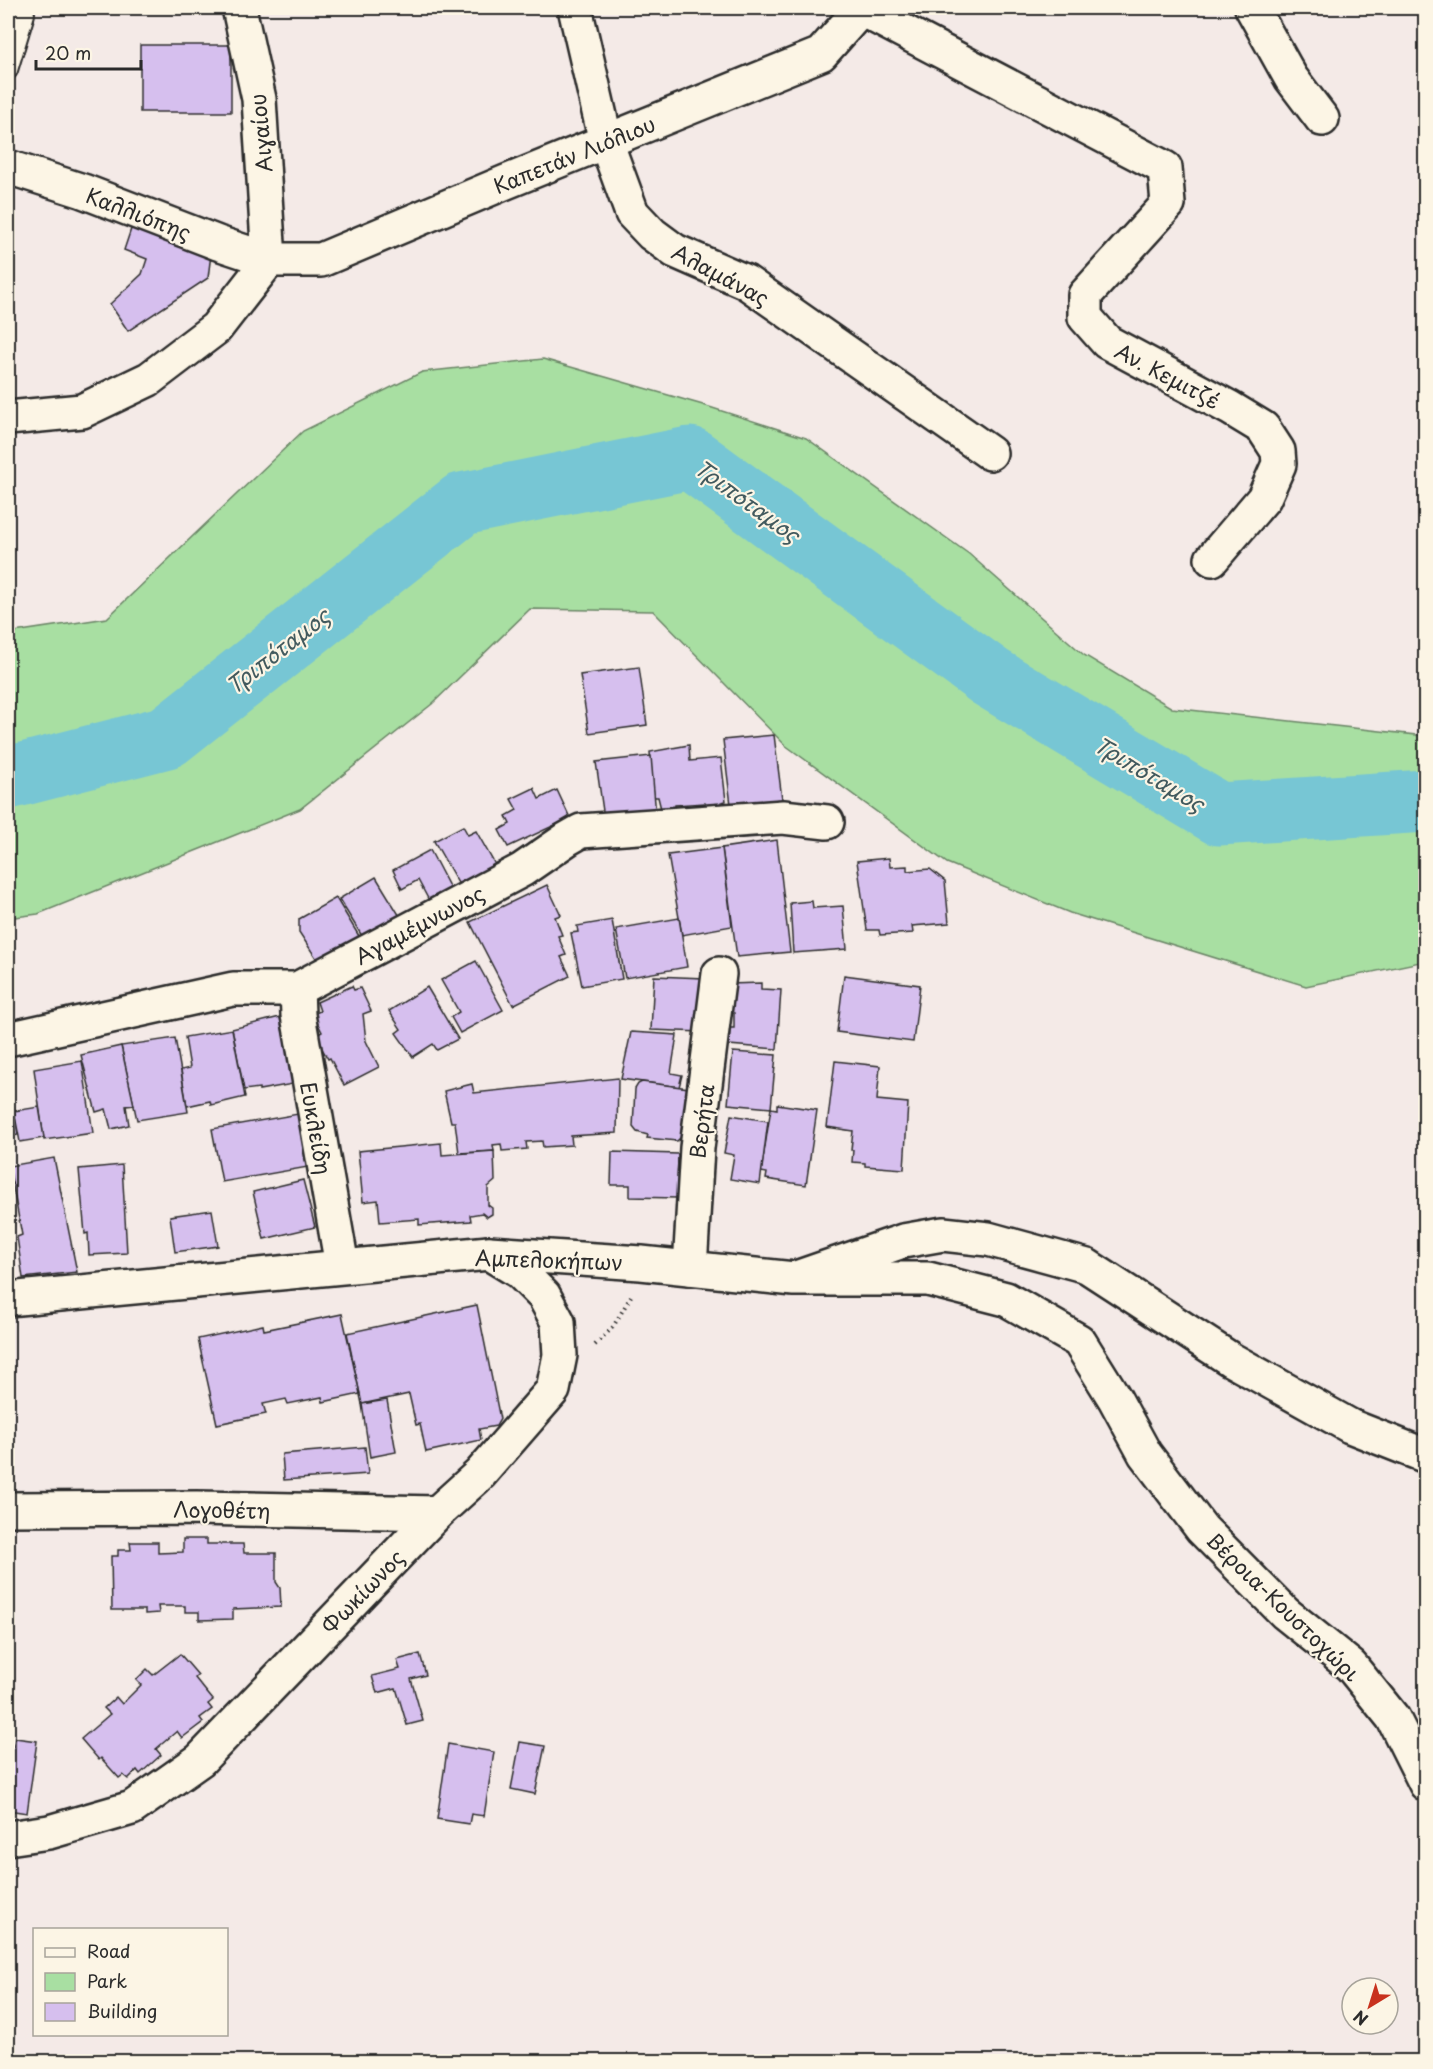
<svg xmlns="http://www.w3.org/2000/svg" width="1433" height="2069" font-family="'Playpen Sans',sans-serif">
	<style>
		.green { fill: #a8dfa2; stroke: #6a8566; stroke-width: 1.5 }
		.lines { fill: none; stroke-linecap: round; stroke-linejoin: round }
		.river { stroke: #77c6d4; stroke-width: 63 }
		.building { fill: #d6bfee; stroke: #2b2b2b; stroke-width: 1.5 }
		.service-casing { stroke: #2b2b2b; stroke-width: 22 }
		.minor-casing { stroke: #2b2b2b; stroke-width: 38 }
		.tertiary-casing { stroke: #2b2b2b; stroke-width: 38 }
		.path { stroke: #2b2b2b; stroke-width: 4; stroke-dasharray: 1.5 4.5; stroke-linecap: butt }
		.service { stroke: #fcf5e5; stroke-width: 18 }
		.minor { stroke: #fcf5e5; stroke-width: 33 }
		.tertiary { stroke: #fcf5e5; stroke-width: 33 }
		.labels { text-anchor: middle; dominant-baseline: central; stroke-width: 4.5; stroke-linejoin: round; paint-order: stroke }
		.street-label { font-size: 21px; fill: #2b2b2b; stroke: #fcf5e5 }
		.water-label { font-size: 22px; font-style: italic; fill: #425a5e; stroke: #fcf5e5 }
	</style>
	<rect width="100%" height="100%" fill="#f4eae7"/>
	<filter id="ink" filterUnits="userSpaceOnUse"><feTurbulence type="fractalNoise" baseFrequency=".0167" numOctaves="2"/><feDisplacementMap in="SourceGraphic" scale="12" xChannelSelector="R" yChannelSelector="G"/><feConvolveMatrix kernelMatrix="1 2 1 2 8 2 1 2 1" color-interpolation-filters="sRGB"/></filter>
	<g filter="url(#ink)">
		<polygon class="green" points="543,359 703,405 806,438 969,554 1084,655 1172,708 1425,736 1425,961 1306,986 1070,913 947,863 785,745 653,611 530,609 432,704 300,809 38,914 8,918 8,633 107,618 303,431 422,372"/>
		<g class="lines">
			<polyline class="river" points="8,778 167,737 462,504 690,458 990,677 1219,814 1426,801"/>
		</g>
		<g class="building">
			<rect x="140" y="45" width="91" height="67"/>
			<polygon points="134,220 212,246 208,278 128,331 110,304 142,274 147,259 124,250"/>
			<polygon points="639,667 647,725 589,733 580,675"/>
			<polygon points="774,735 783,807 732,813 723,740"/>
			<polygon points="689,745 690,761 721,758 726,801 721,802 721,805 705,807 705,803 675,805 675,809 661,809 658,797 654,797 650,752"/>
			<polygon points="651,756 656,815 604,818 596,762"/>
			<polygon points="534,788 539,799 557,790 570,818 508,847 499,830 510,824 506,816 517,810 511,799"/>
			<polygon points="463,826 468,835 476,831 498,870 462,890 434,841"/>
			<polygon points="777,840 790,952 737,957 722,848"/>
			<polygon points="722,848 732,926 682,935 668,855"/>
			<polygon points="430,850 453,894 432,906 418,880 402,889 393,870"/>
			<polygon points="889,858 890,867 907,866 907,871 930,869 945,881 949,923 912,926 913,933 880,935 879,930 867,930 857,861"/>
			<polygon points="376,877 401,918 382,930 380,926 362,936 339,899"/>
			<polygon points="547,885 561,915 555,917 562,935 558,936 566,955 561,957 570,976 513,1005 470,922"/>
			<polygon points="336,898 362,941 320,964 299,932 299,919"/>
			<polygon points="812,901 813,908 843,906 847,949 793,953 790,903"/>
			<polygon points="679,918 687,967 625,978 616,929"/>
			<polygon points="612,920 622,979 582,986 571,933 578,932 577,926"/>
			<polygon points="476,961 503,1010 460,1033 451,1017 459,1012 441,980"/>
			<polygon points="844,975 920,985 913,1042 837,1032"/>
			<polygon points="654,976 704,978 702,1032 651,1030"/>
			<polygon points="761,983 761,989 781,990 777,1049 729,1045 730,1028 734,1028 734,1013 729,1013 729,984"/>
			<polygon points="352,986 354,990 360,988 371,1011 363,1014 366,1041 379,1067 344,1085 330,1058 328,1059 315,1036 322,1032 313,1014 320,1011 317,1002"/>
			<polygon points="427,987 458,1039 437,1050 433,1044 413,1057 396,1033 401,1029 389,1011"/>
			<polygon points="280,1017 293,1084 259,1090 259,1088 244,1090 232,1029"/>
			<polygon points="232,1029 245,1097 211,1105 210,1101 187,1106 181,1070 190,1068 185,1037"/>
			<polygon points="631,1032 677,1035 671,1073 682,1075 679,1087 621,1079"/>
			<polygon points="175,1038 188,1112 137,1120 121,1046"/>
			<polygon points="121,1046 134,1105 126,1106 129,1125 111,1129 106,1109 96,1112 81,1055"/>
			<polygon points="733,1052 776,1055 771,1108 728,1104"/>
			<polygon points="82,1061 93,1133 44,1140 34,1069"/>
			<polygon points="835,1061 880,1066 877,1100 908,1103 904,1169 865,1166 865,1163 852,1162 853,1150 851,1150 853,1131 827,1127"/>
			<polygon points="9,1077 18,1135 8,1137 8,1078"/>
			<polygon points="618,1078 617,1133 571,1136 572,1145 543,1147 542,1141 526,1142 527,1149 502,1151 501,1144 493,1145 494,1151 459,1153 455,1122 451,1122 444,1091 472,1084 474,1093"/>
			<polygon points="642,1082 689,1088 682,1136 677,1141 647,1138 648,1135 637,1132 633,1127 635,1089 638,1084"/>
			<polygon points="777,1104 817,1110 806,1185 766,1179 767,1173 761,1172 771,1108 777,1109"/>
			<polygon points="39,1107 44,1138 20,1142 14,1111"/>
			<polygon points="298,1114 308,1167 222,1182 212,1129"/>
			<polygon points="731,1115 768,1121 760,1184 730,1179 734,1155 724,1153"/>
			<polygon points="441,1143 442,1155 494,1151 495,1181 488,1187 488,1205 492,1208 492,1214 487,1217 482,1213 470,1215 471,1221 419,1225 419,1219 380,1222 378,1200 363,1202 358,1151"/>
			<polygon points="612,1152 678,1154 677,1198 630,1197 630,1185 611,1185"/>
			<polygon points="54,1158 77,1272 23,1278 17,1237 22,1235 9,1166"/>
			<polygon points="122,1165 127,1253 89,1255 88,1233 85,1234 79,1169"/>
			<polygon points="303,1180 315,1227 264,1239 253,1192"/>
			<polygon points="212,1210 218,1246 175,1252 170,1216"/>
			<polygon points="477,1305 500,1419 496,1426 479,1429 481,1440 426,1452 420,1424 416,1425 409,1394 362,1404 347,1333"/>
			<polygon points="342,1314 360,1394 323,1402 322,1397 288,1404 286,1399 263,1404 266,1414 217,1424 198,1339 263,1325 264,1330"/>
			<polygon points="387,1400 396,1452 370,1457 362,1404"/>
			<polygon points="365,1447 368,1474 284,1480 282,1454"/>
			<polygon points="183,1539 207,1539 207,1544 243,1544 244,1553 276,1553 276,1582 280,1588 281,1607 233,1609 233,1619 199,1620 199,1612 185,1612 185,1606 158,1606 159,1613 145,1614 145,1610 112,1610 111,1556 118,1556 118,1550 131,1550 130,1542 158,1542 158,1553 183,1552"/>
			<polygon points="180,1654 198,1675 195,1678 213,1700 208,1704 212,1709 200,1718 203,1722 182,1738 177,1731 156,1749 161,1755 140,1774 137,1770 128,1779 123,1775 119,1778 101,1758 99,1760 81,1739 110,1714 104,1708 116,1697 122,1704 141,1685 136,1680 147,1669 153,1675"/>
			<polygon points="420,1654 426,1675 411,1679 423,1721 407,1725 396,1688 377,1693 372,1676 400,1669 397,1660"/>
			<polygon points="15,1738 37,1741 27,1813 8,1810 8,1746 13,1747"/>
			<polygon points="520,1742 545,1746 535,1794 511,1789"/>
			<polygon points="448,1744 494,1752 484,1816 471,1814 469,1824 437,1819"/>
		</g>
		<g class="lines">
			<defs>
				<polyline id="service" points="8,70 25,14"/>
				<g id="minor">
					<polyline points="239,8 259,99 269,260"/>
					<polyline points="575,8 606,142 632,213 652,234 675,251 746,282 990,453"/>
					<polyline points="1252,8 1291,78 1322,119"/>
					<polyline points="861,9 1165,168 1168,204 1085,295 1085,317 1107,342 1230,408 1263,428 1278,451 1279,464 1264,498 1212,559"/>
					<polyline points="8,167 83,191 218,243 269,260 321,260 506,182 821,54 862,8"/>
					<polyline points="8,418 82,411 149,379 216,328 269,260"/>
					<polyline points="297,989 298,1015 342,1266"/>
					<polyline points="8,1039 233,989 297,989 522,870 567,839 581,831 783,817 827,822"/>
					<polyline points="690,1268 697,1148 719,974"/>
					<polyline points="799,1277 903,1241 943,1234 988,1239 1087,1266 1230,1359 1350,1426 1426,1456"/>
					<polyline points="8,1509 197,1508 437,1513"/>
					<polyline points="8,1838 49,1832 132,1808 200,1760 437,1513 480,1474 553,1390 560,1355 558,1322 544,1296 520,1272 489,1253"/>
				</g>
				<polyline id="tertiary" points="8,1299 489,1253 641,1263 794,1279 928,1279 1006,1299 1079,1341 1115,1399 1145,1454 1202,1529 1285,1613 1351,1666 1393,1718 1426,1784"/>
			</defs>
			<use href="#service" class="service-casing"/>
			<use href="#minor" class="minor-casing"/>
			<use href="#tertiary" class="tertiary-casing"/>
			<polyline class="path" points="595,1345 613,1327 631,1296"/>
			<use href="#service" class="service"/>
			<use href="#minor" class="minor"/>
			<use href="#tertiary" class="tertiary"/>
		</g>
	</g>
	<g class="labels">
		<g class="street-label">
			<text transform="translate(260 133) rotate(-95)">Αιγαίου</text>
			<text transform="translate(574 154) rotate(-22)">Καπετάν Λιόλιου</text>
			<text transform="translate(139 213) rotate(21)">Καλλιόπης</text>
			<text transform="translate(721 274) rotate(28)">Αλαμάνας</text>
			<text transform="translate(1168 375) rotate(28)">Αν. Κεμιτζέ</text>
			<text transform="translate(419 924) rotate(-28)">Αγαμέμνωνος</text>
			<text transform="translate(701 1121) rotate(-83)">Βερήτα</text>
			<text transform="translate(317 1128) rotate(80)">Ευκλείδη</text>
			<text transform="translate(549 1259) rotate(2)">Αμπελοκήπων</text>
			<text transform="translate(222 1509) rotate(1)">Λογοθέτη</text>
			<text transform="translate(362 1591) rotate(-46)">Φωκίωνος</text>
			<text transform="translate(1284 1606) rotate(44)">Βέροια-Κουστοχώρι</text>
		</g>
		<g class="water-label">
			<text transform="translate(748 500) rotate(36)">Τριπόταμος</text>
			<text transform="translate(277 650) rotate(-38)">Τριπόταμος</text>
			<text transform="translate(1150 773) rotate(31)">Τριπόταμος</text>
		</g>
	</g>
	<rect width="1433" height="2069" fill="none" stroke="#fcf5e5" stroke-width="30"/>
	<rect x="15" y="15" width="1403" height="2039" fill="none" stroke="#2b2b2b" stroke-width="2" filter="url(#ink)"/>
	<rect x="33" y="1928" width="195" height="108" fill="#fcf5e5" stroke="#a8a49b" stroke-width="1.5"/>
	<rect x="45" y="1948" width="30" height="9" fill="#fcf5e5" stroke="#a8a49b" stroke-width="1.5"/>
	<text x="87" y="1958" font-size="18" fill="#2b2b2b">Road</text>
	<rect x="45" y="1973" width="30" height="18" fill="#a8dfa2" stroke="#a8a49b" stroke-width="1.5"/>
	<text x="87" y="1988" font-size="18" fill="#2b2b2b">Park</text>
	<rect x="45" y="2003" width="30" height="18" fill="#d6bfee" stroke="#a8a49b" stroke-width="1.5"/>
	<text x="87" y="2018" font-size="18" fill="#2b2b2b">Building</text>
	<g transform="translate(1370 2006) rotate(218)"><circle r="28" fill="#fcf5e5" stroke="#a8a49b" stroke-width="1.5"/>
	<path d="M0-4.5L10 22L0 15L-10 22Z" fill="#c8321e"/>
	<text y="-9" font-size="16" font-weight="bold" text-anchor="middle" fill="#2b2b2b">N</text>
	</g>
	<path d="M36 60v9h105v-9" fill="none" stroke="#2b2b2b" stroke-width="3"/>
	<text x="45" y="60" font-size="18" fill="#2b2b2b" stroke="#fcf5e5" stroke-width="4.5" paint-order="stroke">20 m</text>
</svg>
